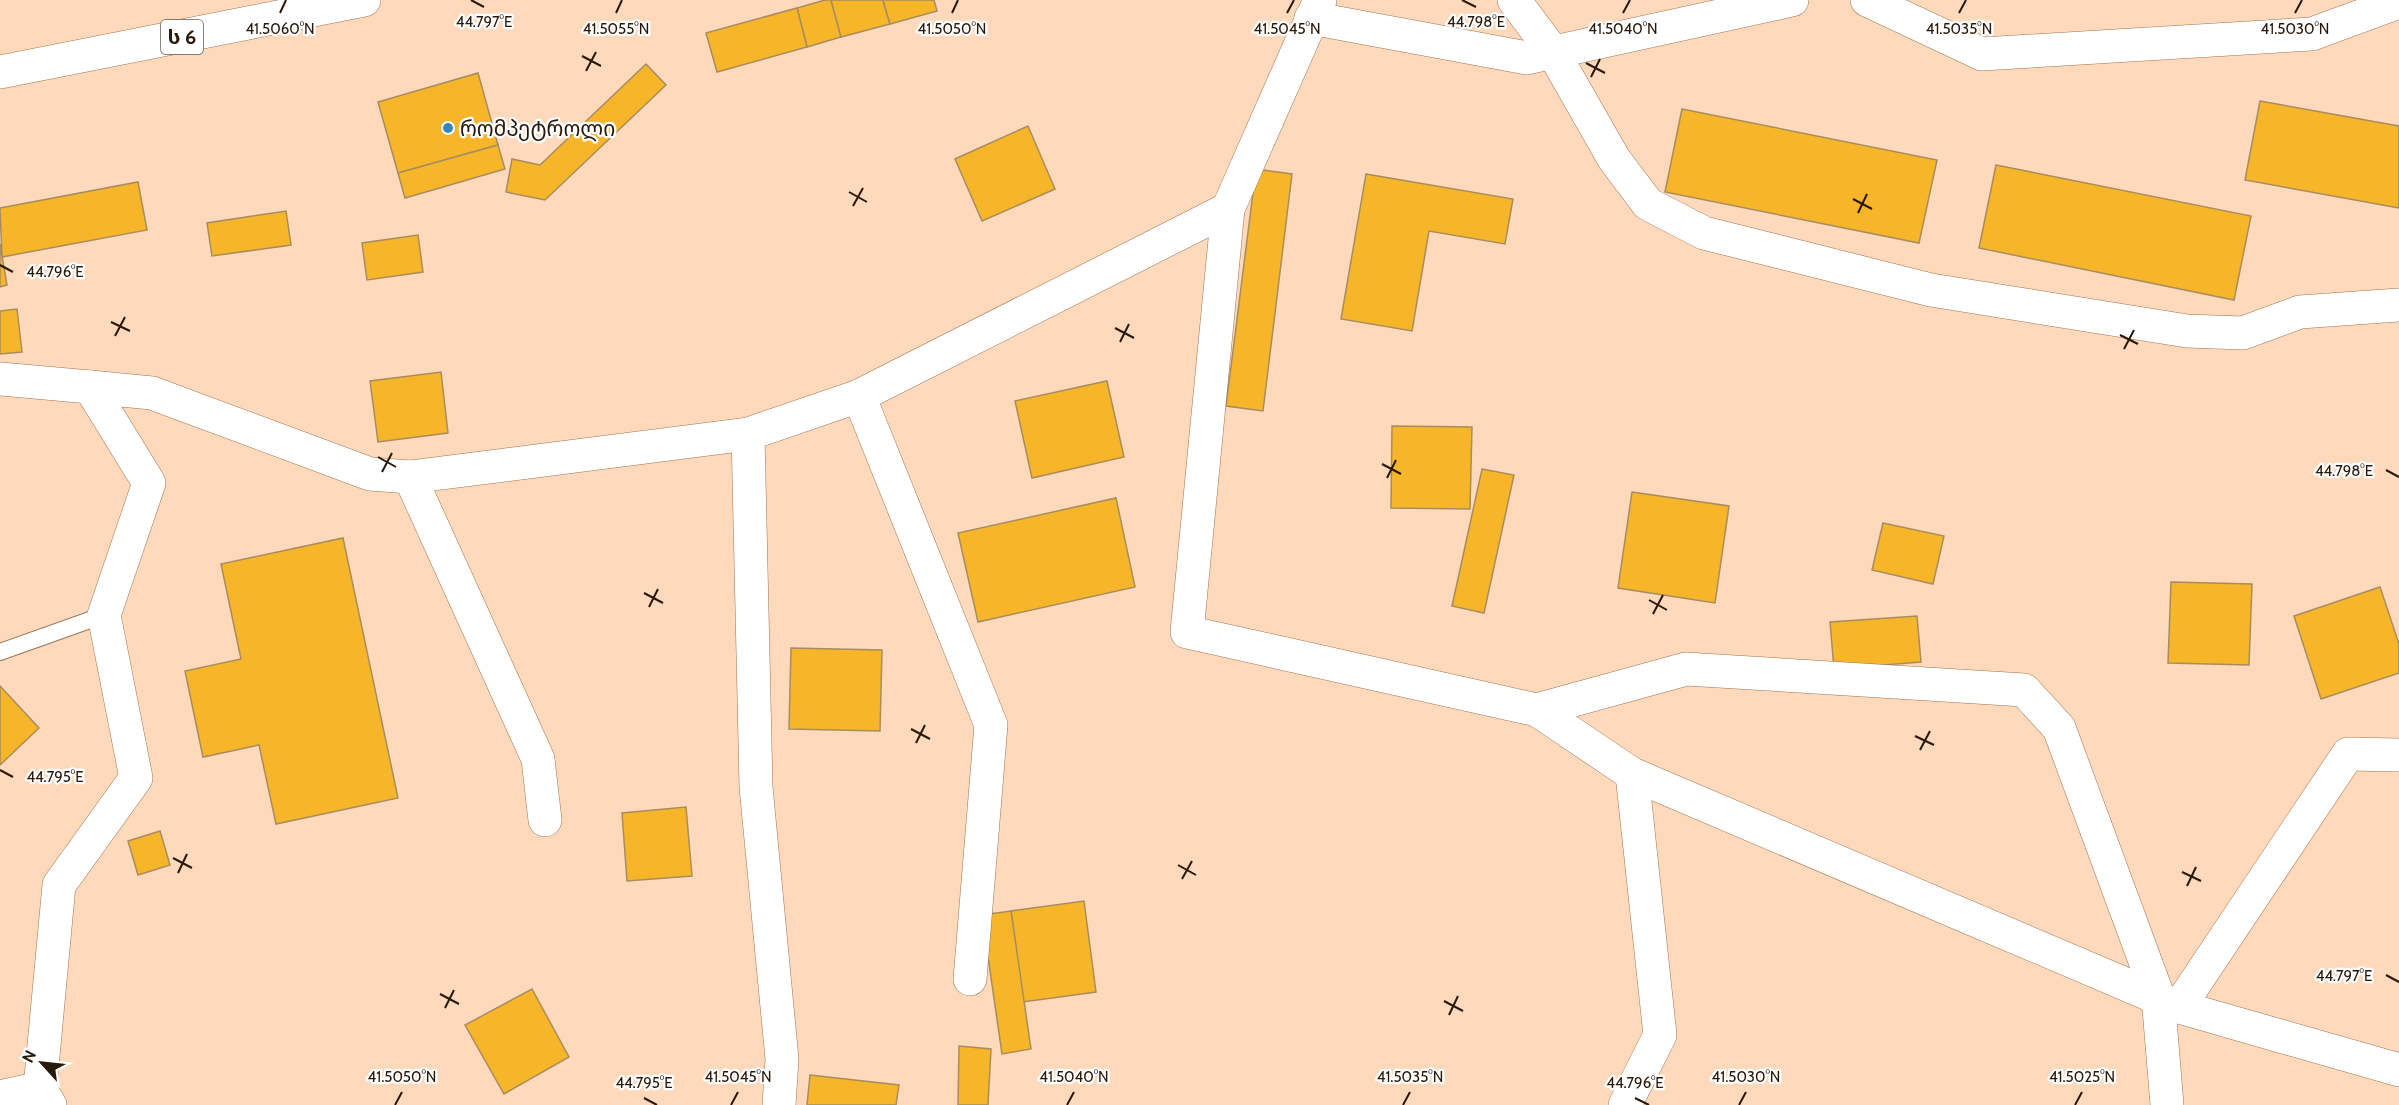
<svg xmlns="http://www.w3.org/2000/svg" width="2399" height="1105" font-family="Cabin,'Noto Sans Georgian',sans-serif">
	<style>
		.building { fill: #f7b62a; stroke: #a78d5e; stroke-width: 1.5 }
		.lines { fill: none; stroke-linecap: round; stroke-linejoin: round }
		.lane-casing { stroke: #9d7451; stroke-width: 18 }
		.street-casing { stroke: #9d7451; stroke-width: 34 }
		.highway-casing { stroke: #9d7451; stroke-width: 34 }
		.lane { stroke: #fff; stroke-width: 16 }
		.street { stroke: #fff; stroke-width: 33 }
		.highway { stroke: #fff; stroke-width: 33 }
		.ticks { fill: none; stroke: #28180a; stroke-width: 2 }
		.poi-dot { fill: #3885b7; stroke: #fff; stroke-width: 2 }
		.labels { text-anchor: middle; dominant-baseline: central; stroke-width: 4.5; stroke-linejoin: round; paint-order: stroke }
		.shield { fill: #fff; stroke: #685d54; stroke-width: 1.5 }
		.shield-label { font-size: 20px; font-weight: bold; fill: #28180a }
		.poi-label { font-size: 21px; fill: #28180a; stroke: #fff; text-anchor: start }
		.ticks-label { font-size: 15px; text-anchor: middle; fill: #28180a; stroke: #fff; stroke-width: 4.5; stroke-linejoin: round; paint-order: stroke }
	</style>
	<rect width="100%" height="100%" fill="#fed9bb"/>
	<g class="building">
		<polygon points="825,0 831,0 841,37 807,47 797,8"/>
		<polygon points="831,0 883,0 890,24 841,37"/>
		<polygon points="883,0 934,0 937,11 890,24"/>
		<polygon points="797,8 807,47 717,72 706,33"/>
		<polygon points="646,64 666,85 545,200 506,192 512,159 540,165"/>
		<polygon points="478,73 498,145 398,173 378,102"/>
		<polygon points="2260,101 2399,126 2399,208 2245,180"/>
		<polygon points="1682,109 1937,160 1919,243 1665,192"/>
		<polygon points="1028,126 1055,189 982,221 955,159"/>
		<polygon points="498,145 505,169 405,198 398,173"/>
		<polygon points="1996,165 2251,216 2234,300 1979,248"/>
		<polygon points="1256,169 1292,174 1263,411 1226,406"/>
		<polygon points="1366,174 1513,199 1505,244 1429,231 1412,331 1341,319"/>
		<polygon points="138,182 147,230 2,257 0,208"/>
		<polygon points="286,211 291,245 212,256 207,223"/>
		<polygon points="418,235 423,272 367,280 362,243"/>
		<polygon points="0,244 7,285 0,287"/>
		<polygon points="17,309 22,352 0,354 0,311"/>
		<polygon points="441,372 448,433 378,442 370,381"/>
		<polygon points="1107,381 1124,457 1032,478 1015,401"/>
		<polygon points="1392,426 1472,427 1470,509 1391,508"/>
		<polygon points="1482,469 1514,475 1484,613 1452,606"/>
		<polygon points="1632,492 1729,506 1715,603 1618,588"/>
		<polygon points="1116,498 1135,587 978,622 958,533"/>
		<polygon points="1883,523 1944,536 1933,584 1872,570"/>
		<polygon points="343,538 398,798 276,824 259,745 203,757 185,671 241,659 221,564"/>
		<polygon points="2171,582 2252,584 2249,665 2168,663"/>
		<polygon points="2380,587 2399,644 2399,673 2321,699 2294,616"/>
		<polygon points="1917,616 1921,662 1834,669 1830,622"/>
		<polygon points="791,648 882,650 880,731 789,729"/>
		<polygon points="0,686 39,728 0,765"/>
		<polygon points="686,807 692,876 627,881 622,813"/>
		<polygon points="160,831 170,865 138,875 128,841"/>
		<polygon points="1084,901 1096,992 1023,1002 1011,911"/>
		<polygon points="1011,911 1031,1049 1002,1054 982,915"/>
		<polygon points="532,989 569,1057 504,1094 465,1025"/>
		<polygon points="959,1046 991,1049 988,1105 958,1105"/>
		<polygon points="810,1075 899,1085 896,1105 807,1105"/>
	</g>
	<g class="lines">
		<defs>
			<polyline id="lane" points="0,652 104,615"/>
			<g id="street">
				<polyline points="1320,0 1228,209 1187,632 1537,710 1686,669 2024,690 2059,728 2158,996 2167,1105"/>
				<polyline points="1514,0 1553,52 1614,159 1648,204 1704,233 1931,290 2187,331 2243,333 2300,312 2399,305"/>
				<polyline points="1867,0 1982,54 2312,34 2399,2"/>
				<polyline points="1311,18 1527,58 1792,0"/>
				<polyline points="0,379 90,387"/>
				<polyline points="859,396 991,725 970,979"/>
				<polyline points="410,477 538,759 545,820"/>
				<polyline points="1537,710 1632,774 2179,1007 2399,1070"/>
				<polyline points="2179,1007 2348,754 2399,755"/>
				<polyline points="40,1088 59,885 136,778 104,615 149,483 90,387 152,393 370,474 410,477 748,434"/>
				<polyline points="0,1097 40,1088 50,1105"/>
				<polyline points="779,1105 782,1059 756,787 748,434 859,396 1228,209"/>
				<polyline points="1625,1105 1660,1035 1632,774"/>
			</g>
			<polyline id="highway" points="0,72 364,0"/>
		</defs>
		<use href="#lane" class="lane-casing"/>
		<use href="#street" class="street-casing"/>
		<use href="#highway" class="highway-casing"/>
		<use href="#lane" class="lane"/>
		<use href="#street" class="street"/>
		<use href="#highway" class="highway"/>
	</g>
	<path class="ticks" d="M471,0L484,7M1462,0L1476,7M280,13L286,0M616,13L622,0M952,13L958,0M1287,13L1294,0M1623,13L1630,0M1959,13L1966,0M2295,13L2302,0M582,56L601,66M1586,63L1605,73M586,71L596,52M1591,77L1600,59M849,192L867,202M1853,199L1872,209M853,206L863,188M1858,213L1867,194M0,265L13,272M111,322L130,331M1115,328L1134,338M2120,335L2138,344M115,336L125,317M1120,342L1129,324M2124,349L2134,330M378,457L396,467M1382,464L1401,474M2386,470L2399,477M382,472L392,453M1387,478L1396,460M644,593L663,603M1649,600L1667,610M649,607L658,589M1653,614L1663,595M911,729L930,739M1915,736L1934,745M916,743L925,725M1920,750L1930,731M0,770L13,777M173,858L192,868M1178,865L1196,875M2182,872L2201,881M178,873L187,854M1182,879L1192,861M2187,886L2196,867M2386,975L2399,982M440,994L459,1004M1444,1001L1463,1011M445,1008L454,990M1449,1015L1458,996M644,1098L657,1105M1635,1098L1649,1105M395,1105L402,1092M731,1105L738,1092M1067,1105L1074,1092M1403,1105L1410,1092M1739,1105L1746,1092M2075,1105L2082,1092"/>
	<circle class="poi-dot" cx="448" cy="128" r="6"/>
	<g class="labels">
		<rect class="shield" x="161" y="20" width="42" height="34" rx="4.5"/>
		<g class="shield-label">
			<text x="182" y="37">ს 6</text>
		</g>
		<g class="poi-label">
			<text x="460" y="128">რომპეტროლი</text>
		</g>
	</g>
	<g class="ticks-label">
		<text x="1476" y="27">44.798°E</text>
		<text x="484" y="27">44.797°E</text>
		<text x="280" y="34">41.5060°N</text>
		<text x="616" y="34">41.5055°N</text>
		<text x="952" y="34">41.5050°N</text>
		<text x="1287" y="34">41.5045°N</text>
		<text x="1623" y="34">41.5040°N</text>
		<text x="1959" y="34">41.5035°N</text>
		<text x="2295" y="34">41.5030°N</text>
		<text x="55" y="277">44.796°E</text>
		<text x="2344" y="476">44.798°E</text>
		<text x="55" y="782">44.795°E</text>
		<text x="2344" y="981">44.797°E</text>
		<text x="402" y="1082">41.5050°N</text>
		<text x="738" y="1082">41.5045°N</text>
		<text x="1074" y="1082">41.5040°N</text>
		<text x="1410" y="1082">41.5035°N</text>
		<text x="1746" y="1082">41.5030°N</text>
		<text x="2082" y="1082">41.5025°N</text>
		<text x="644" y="1088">44.795°E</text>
		<text x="1635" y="1088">44.796°E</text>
	</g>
	<g transform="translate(42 1063) rotate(297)" stroke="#ffffff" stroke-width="4.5" paint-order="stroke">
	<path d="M0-4.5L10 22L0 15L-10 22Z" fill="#28180a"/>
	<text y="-9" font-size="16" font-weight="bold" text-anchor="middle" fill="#28180a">N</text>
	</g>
</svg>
